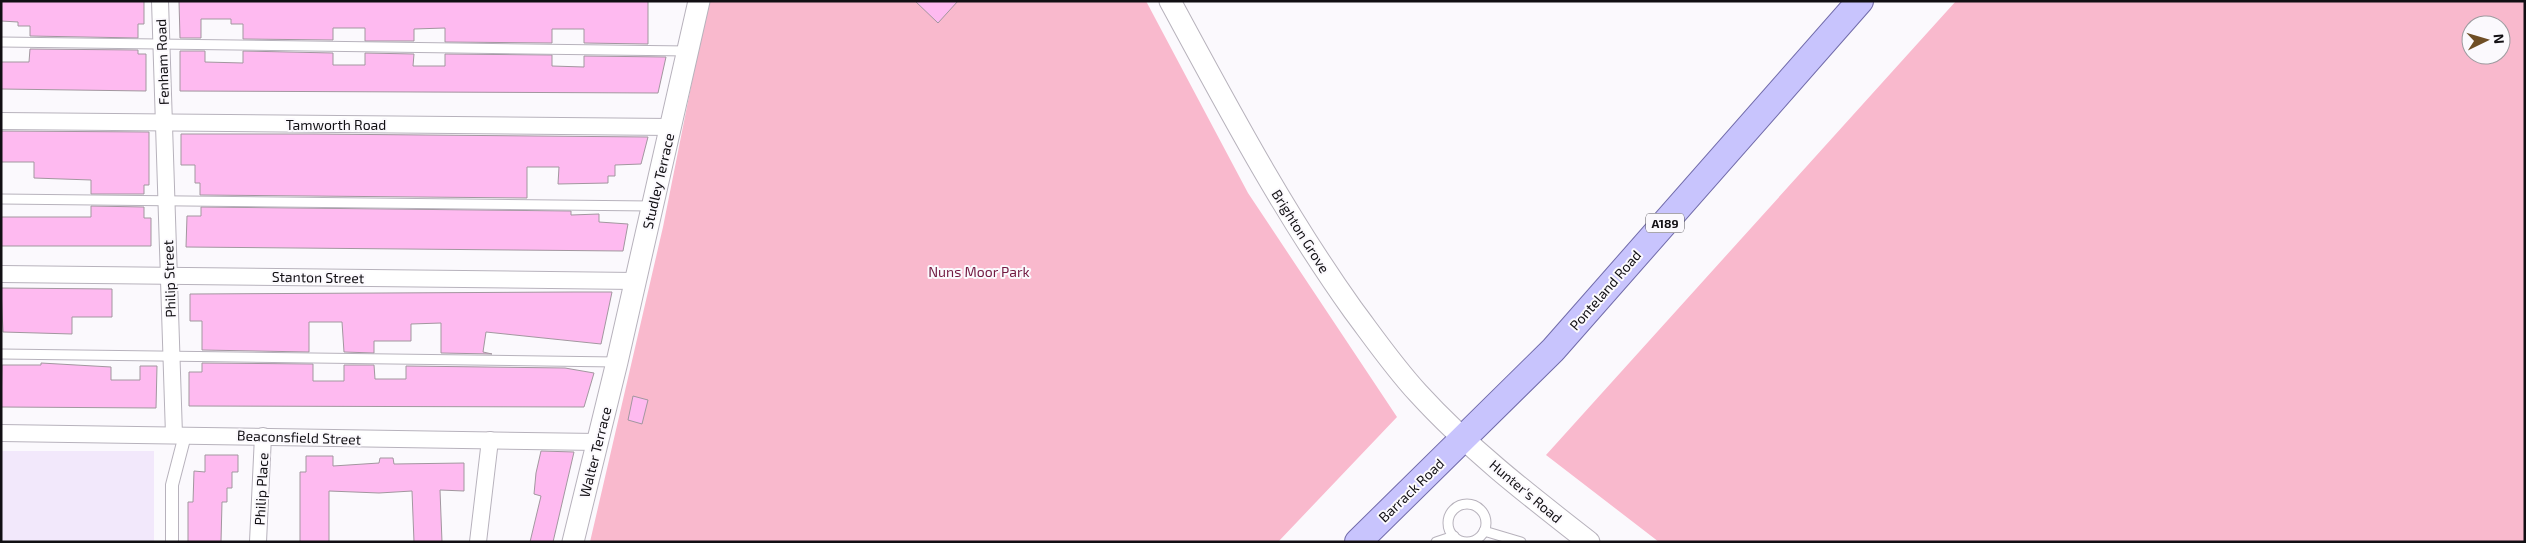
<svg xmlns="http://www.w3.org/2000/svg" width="2526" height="543" font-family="'Exo 2',sans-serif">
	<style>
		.built { fill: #f2e8fb }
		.green { fill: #f9b9cd; fill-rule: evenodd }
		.building { fill: #febaf0; stroke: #a2979f }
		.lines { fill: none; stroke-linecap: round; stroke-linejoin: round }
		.service-casing { stroke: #b7b2bc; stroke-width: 11 }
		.pedestrian-casing { stroke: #b7b2bc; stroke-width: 14 }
		.minor-casing { stroke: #b7b2bc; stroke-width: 18 }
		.tertiary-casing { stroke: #b7b2bc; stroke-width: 23 }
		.primary-casing { stroke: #716baa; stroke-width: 28 }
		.service { stroke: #fff; stroke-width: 9 }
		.pedestrian { stroke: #fff; stroke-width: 12 }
		.minor { stroke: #fff; stroke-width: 16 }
		.tertiary { stroke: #fff; stroke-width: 21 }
		.primary { stroke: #c8c4fd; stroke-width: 26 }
		.labels { text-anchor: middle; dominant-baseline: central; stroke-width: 4; stroke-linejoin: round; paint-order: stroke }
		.shield { fill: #fbf9fd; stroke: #575559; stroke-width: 1 }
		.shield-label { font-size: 12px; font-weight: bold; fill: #110f13 }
		.street-label { font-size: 14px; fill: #110f13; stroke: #fbf9fd }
		.park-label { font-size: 14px; fill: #721941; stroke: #fbf9fd }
	</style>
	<rect width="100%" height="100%" fill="#fbf9fd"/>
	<rect class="built" x="1" y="451" width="153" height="91"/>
	<g class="green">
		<polygon points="708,1 1146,1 1248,193 1397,417 1278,542 590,542 663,227"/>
		<path d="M1956,1H2525V542H1659L1546,455ZM2471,25H2501V55H2471Z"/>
	</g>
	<g class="building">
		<polygon points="1,1 144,1 144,24 138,24 138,38 30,36 30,26 18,26 18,22 1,21"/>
		<polygon points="179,1 648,1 648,44 584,43 584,29 552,29 552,43 445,42 445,28 414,29 414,41 365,41 365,28 333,28 333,40 243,39 243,24 231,24 231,19 201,19 201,38 180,38"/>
		<polygon points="915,1 958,1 938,23"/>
		<polygon points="30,49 138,50 138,54 146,54 146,91 1,89 1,62 29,62"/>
		<polygon points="180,51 205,51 205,62 243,63 243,51 333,53 333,65 365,65 365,53 414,54 413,66 445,66 445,54 552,55 552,66 584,67 584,56 666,57 658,93 180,91"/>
		<polygon points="1,131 149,132 149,185 144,185 144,194 91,194 91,180 34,178 34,162 1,162"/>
		<polygon points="181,134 313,134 648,137 641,164 615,165 615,176 608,176 608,183 558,184 559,167 527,167 527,198 200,195 200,183 195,183 195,165 181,165"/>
		<polygon points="91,206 144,207 144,218 151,218 151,246 1,246 1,217 91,217"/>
		<polygon points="201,207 571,211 571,215 599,214 599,222 628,224 623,251 186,247 187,216 201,216"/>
		<polygon points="1,288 112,289 112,317 72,317 72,334 3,332"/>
		<polygon points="574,292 612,292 601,344 486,332 483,352 492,354 441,353 441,323 411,324 411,341 374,341 374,353 344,352 342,322 309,322 309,352 202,350 202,321 190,321 190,294"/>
		<polygon points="41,363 111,367 111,380 140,380 140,366 157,366 156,408 1,407 2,365 41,365"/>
		<polygon points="202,363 313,364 313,381 344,381 344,365 374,365 375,379 406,379 406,366 565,368 594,373 584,407 189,406 189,372 202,372"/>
		<polygon points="633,396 648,400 642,424 628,420"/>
		<polygon points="541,451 574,452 553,542 530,542 541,496 534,494 536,473"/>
		<polygon points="205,455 238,455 238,472 232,472 232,488 227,488 227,502 222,502 221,542 188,542 188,502 193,502 194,471 205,472"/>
		<polygon points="306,456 333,456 333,466 379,463 380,458 393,458 394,464 464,463 464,491 440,490 442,542 414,542 412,491 379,493 329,491 329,542 300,542 300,472 306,472"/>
	</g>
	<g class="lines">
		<defs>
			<g id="service">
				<polyline points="1,42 688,51"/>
				<polyline points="1,199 651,206"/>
				<polyline points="1,354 616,362"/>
				<circle cx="1467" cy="523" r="19"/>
				<polyline points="1484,531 1521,542"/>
				<polyline points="1436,542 1454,536"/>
			</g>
			<polyline id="pedestrian" points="172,542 172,485 185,435"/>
			<g id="minor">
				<polyline points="160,1 174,435"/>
				<polyline points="1,121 671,127"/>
				<polyline points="1,274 635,281"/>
				<polyline points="1,433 598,442"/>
				<polyline points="258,542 263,436"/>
				<polyline points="478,542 490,440"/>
			</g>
			<g id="tertiary">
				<path d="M1170,1C1227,106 1283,212 1353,310C1374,338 1394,367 1418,393C1469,449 1530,496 1589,542"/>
				<polyline points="573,542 617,362 699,1"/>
			</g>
			<polyline id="primary" points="1358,542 1553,350 1860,1"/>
		</defs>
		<use href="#service" class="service-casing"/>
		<use href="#pedestrian" class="pedestrian-casing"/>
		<use href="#minor" class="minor-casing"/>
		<use href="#tertiary" class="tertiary-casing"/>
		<use href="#primary" class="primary-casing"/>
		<use href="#service" class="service"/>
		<use href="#pedestrian" class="pedestrian"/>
		<use href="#minor" class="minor"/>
		<use href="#tertiary" class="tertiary"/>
		<use href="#primary" class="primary"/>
	</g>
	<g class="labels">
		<rect class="shield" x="1646" y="213.5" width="38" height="19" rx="4"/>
		<g class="shield-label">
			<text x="1665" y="223">A189</text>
		</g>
		<g class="street-label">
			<text transform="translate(162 62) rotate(-92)">Fenham Road</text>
			<text x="336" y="124">Tamworth Road</text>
			<text transform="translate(658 181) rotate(-77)">Studley Terrace</text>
			<text transform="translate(1301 231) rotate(58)">Brighton Grove</text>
			<text transform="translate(318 277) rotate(1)">Stanton Street</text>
			<text transform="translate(169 279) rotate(-92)">Philip Street</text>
			<text transform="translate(1605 290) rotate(-49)">Ponteland Road</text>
			<text transform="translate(299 437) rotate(2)">Beaconsfield Street</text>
			<text transform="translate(595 452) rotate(-76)">Walter Terrace</text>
			<text transform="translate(261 489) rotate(-87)">Philip Place</text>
			<text transform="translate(1411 490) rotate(-44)">Barrack Road</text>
			<text transform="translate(1526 491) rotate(40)">Hunter's Road</text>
		</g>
		<g class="park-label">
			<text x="979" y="271">Nuns Moor Park</text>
		</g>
	</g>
	<rect width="2526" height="543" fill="none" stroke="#110f13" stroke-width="5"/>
	<g transform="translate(2486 40) rotate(85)"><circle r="24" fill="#fbf9fd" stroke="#9d9b9f"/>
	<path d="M0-4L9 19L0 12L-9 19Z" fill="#6f4e25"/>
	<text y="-8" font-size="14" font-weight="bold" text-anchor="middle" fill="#110f13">N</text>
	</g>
</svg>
